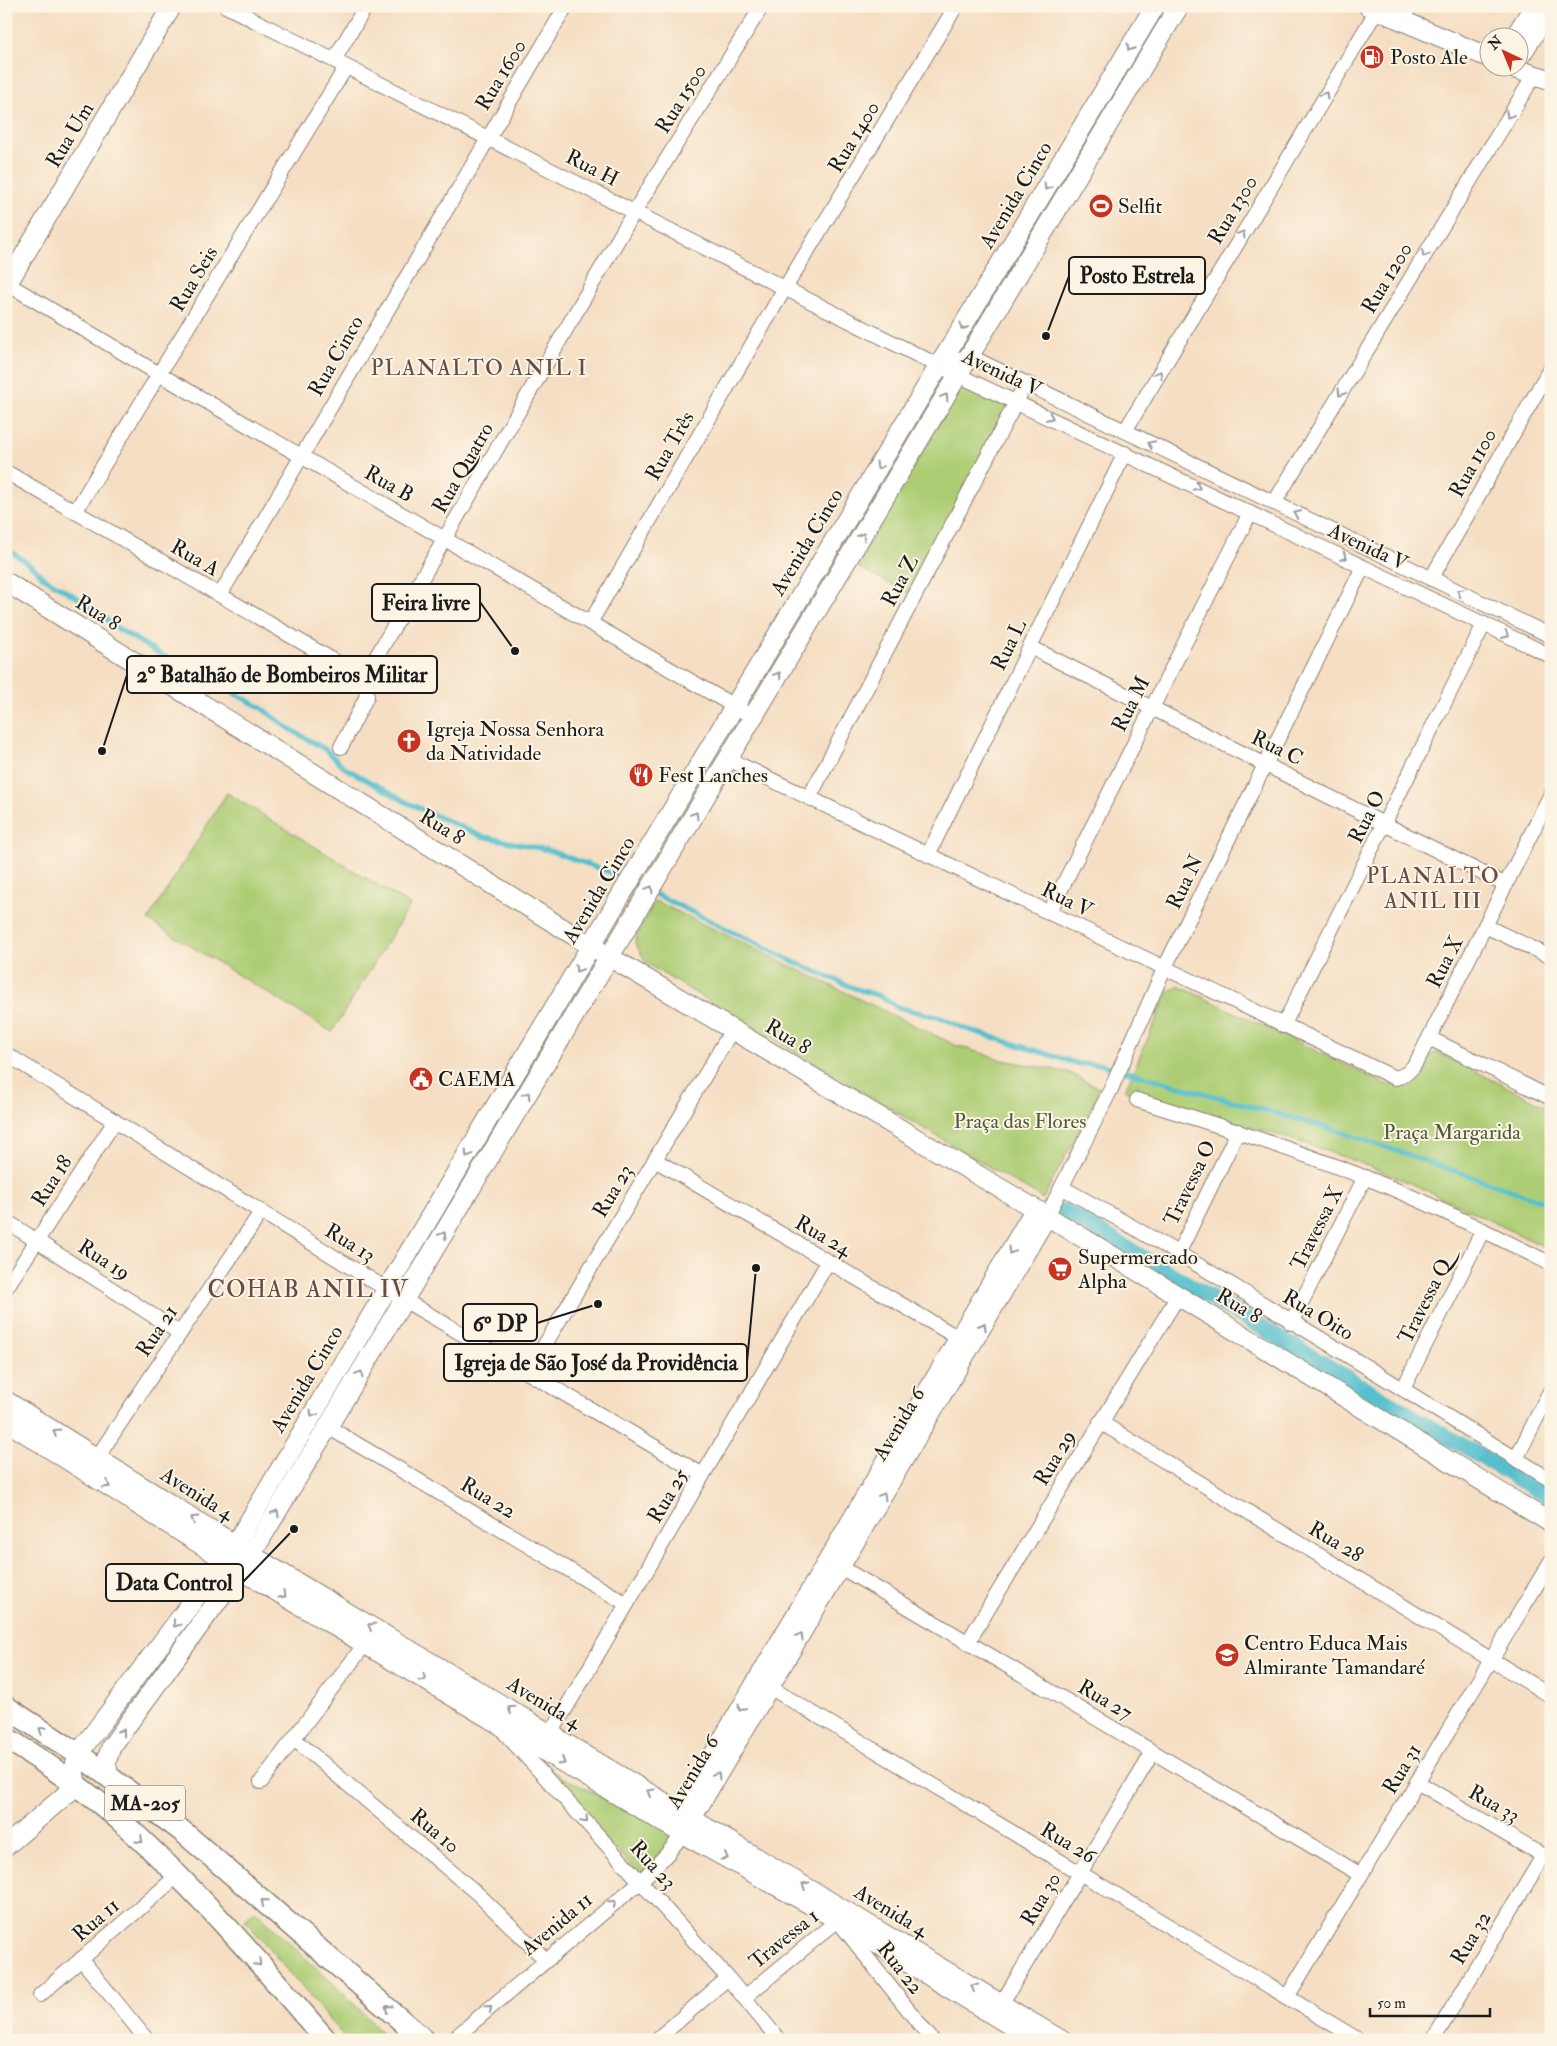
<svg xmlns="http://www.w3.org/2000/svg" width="1557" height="2046" font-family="'IM FELL Double Pica',serif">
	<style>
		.green { fill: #adcd75; stroke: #647448 }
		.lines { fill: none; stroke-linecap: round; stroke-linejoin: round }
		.stream { stroke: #54bfce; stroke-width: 5 }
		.canal { stroke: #54bfce; stroke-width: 16 }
		.street-casing { stroke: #887d70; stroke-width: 16 }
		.secondary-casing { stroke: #887d70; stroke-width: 21 }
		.primary-casing { stroke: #887d70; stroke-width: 24 }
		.street { stroke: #fff; stroke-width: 14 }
		.secondary { stroke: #fff; stroke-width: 19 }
		.primary { stroke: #fff; stroke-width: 21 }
		.oneway { stroke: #999 }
		.labels { text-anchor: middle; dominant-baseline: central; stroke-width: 4; stroke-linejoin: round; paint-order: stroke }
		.shield { fill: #fcf5e5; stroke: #5f5d58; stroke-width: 1 }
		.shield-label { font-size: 20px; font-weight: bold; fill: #1c1c1c }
		.poi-label { font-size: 21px; fill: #1c1c1c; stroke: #fcf5e5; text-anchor: start }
		.street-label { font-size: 21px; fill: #1c1c1c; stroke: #fcf5e5 }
		.park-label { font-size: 21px; fill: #4f5a3b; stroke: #fcf5e5 }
		.neighbourhood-label { font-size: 22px; letter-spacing: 1px; fill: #664c49; stroke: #fcf5e5 }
		.quarter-label { font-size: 24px; letter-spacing: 1px; fill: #664c49; stroke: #fcf5e5 }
		.leader { fill: none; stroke: #1c1c1c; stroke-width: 2 }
		.callout-dot { fill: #1c1c1c; stroke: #fcf5e5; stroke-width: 2 }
		.callout { fill: #fcf5e5; stroke: #1c1c1c; stroke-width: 2 }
		.callout-label { font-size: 22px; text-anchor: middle; font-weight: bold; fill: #1c1c1c }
	</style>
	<rect width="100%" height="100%" fill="#fcf5e5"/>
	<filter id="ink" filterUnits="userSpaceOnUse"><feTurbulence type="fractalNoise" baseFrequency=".02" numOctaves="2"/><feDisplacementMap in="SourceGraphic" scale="10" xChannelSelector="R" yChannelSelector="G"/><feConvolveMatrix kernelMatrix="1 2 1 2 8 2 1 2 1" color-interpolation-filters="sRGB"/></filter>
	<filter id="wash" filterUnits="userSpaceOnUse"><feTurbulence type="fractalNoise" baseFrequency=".0096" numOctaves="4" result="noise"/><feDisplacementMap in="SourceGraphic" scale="20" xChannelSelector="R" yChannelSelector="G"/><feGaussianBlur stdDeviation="1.12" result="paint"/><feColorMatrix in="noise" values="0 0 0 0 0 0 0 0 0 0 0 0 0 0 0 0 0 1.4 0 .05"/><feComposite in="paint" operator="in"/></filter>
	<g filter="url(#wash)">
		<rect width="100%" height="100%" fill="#f5dec3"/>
		<g class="green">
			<polygon points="965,379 1009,402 909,593 855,566"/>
			<polygon points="227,793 410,905 332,1032 148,920"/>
			<polygon points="655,901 955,1045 1003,1060 1067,1072 1101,1089 1043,1199 655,969 646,962 635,943 637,935"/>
			<path d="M1179,986L1388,1085C1425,1085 1415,1064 1437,1052L1551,1109V1250C1490,1221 1431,1190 1368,1166C1289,1136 1206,1114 1125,1090L1169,991Z"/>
			<polygon points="1062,1204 1551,1491 1551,1507 1059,1211"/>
			<polygon points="522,1756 673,1834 659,1855 641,1875"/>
			<polygon points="255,1911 341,1991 389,2040 347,2040 245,1920"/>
		</g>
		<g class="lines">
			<polyline class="stream" points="6,548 33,567 43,577 86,603 117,628 160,654 260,707 290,729 326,750 345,768 408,803 481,836 548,850 612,873 792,961 854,988 880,996 897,1007 942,1018 963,1028 1079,1064 1100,1064 1335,1130 1551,1204"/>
			<polyline class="canal" points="1064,1211 1551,1498"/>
		</g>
	</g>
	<g filter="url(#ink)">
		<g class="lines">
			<defs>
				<g id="street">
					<polyline points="226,6 939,366 1551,656"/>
					<polyline points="1402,6 1407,12 1403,21"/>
					<polyline points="334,60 366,6"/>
					<polyline points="6,283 159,374 753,717"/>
					<polyline points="939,366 969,356 1551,636"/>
					<polyline points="1125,431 1377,10"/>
					<polyline points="6,472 364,678"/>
					<polyline points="1274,503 1535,74"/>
					<polyline points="75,512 346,67"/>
					<polyline points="1431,579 1551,367"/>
					<polyline points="220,595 566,6"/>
					<polyline points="590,623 785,288 956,6"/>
					<polyline points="1030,647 1506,885"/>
					<polyline points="341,747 367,696 364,678 634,212 762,6"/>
					<path d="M728,759L1395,1078C1414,1075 1420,1054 1429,1038L1551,794"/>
					<polyline points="809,798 1026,383"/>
					<polyline points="928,855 1125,453"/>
					<polyline points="1049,913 1250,513"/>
					<polyline points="1485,926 1551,957"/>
					<polyline points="1283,1026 1484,624"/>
					<polyline points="1429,1038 1551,1098"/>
					<polyline points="6,1054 404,1300 703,1475"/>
					<path d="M1137,1100C1214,1124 1290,1148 1364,1177C1428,1202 1489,1233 1551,1264"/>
					<polyline points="655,1160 967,1343"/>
					<path d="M1063,1188C1229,1279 1389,1382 1551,1480"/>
					<polyline points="1047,1216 1111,1089 1164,969 1363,567"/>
					<polyline points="6,1221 180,1333"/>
					<polyline points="1179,1252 1238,1131"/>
					<polyline points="6,1288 115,1121"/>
					<polyline points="1291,1323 1365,1177"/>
					<polyline points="528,1373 732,1030"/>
					<polyline points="1403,1389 1483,1230"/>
					<polyline points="1100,1422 1551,1696"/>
					<polyline points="328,1427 627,1604"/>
					<polyline points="1516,1459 1551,1389"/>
					<polyline points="92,1465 261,1212"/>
					<polyline points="832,1562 1361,1875"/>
					<polyline points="968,1642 1178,1296"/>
					<polyline points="761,1682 1359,2040"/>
					<polyline points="504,1732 728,1978 779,2040"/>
					<polyline points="294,1739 479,1895 546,1960"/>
					<polyline points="546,1742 828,1262"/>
					<polyline points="261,1782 365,1644"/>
					<polyline points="1417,1782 1550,1860"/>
					<polyline points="843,1927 932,2040"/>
					<polyline points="81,1959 147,2040"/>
					<polyline points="40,1995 177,1876"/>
					<polyline points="745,1997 838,1920 843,1913"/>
					<polyline points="1287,1997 1551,1561"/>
					<polyline points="997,2011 1153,1752"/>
					<polyline points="452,2040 641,1881 668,1853 683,1834"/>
					<polyline points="656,2040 728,1978"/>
					<polyline points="1433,2040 1543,1856"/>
				</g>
				<g id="secondary">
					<polyline points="1368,6 1490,58"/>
					<polyline points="1514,38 1534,6"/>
					<polyline points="1520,56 1551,8"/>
					<polyline points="1512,68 1551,80"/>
					<polyline points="6,286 172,6"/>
					<polyline points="6,582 591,946 1047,1216 1551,1523"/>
					<polyline points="6,1401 251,1555 1061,2040"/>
					<polyline points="6,1421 241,1570 683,1834 838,1920 1034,2040"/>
					<polyline points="109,1776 106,1763 111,1747 251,1555 1179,6"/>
					<polyline points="682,1822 681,1810 1035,1209"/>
					<polyline points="686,1828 1047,1216"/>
					<polyline points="6,1846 76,1786 74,1769 78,1754 235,1545 611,912 1155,6"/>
				</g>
				<g id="primary">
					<polyline points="6,1707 78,1754 182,1831 424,2040"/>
					<path d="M6,1738C46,1763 88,1791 123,1823C196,1889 262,1965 326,2040"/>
				</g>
			</defs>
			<use href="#street" class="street-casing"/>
			<use href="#secondary" class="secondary-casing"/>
			<use href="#primary" class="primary-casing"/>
			<use href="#street" class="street"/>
			<use href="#secondary" class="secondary"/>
			<use href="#primary" class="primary"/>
		</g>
		<defs><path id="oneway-chevron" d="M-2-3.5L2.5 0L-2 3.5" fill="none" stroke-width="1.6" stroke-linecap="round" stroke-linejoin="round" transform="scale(1.25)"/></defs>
		<g class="oneway">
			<use href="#oneway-chevron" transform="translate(1130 48) rotate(121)"/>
			<use href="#oneway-chevron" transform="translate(1325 95) rotate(-59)"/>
			<use href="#oneway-chevron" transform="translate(1509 115) rotate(121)"/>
			<use href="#oneway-chevron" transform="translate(1047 187) rotate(121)"/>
			<use href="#oneway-chevron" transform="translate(1242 234) rotate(-59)"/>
			<use href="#oneway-chevron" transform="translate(1425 254) rotate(121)"/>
			<use href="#oneway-chevron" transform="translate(963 327) rotate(121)"/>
			<use href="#oneway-chevron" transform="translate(1159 374) rotate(-59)"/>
			<use href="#oneway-chevron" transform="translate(1341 393) rotate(121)"/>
			<use href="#oneway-chevron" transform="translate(945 397) rotate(-59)"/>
			<use href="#oneway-chevron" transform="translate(1050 417) rotate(25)"/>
			<use href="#oneway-chevron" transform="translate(1151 444) rotate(-154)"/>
			<use href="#oneway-chevron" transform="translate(879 466) rotate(121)"/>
			<use href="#oneway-chevron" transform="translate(1197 487) rotate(26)"/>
			<use href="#oneway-chevron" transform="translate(1297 514) rotate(-154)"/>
			<use href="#oneway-chevron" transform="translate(862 536) rotate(-59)"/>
			<use href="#oneway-chevron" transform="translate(1344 557) rotate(26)"/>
			<use href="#oneway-chevron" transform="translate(1460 592) rotate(-154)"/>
			<use href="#oneway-chevron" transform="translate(1506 635) rotate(25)"/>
			<use href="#oneway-chevron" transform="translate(778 675) rotate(-59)"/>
			<use href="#oneway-chevron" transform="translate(695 815) rotate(-59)"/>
			<use href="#oneway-chevron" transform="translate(650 889) rotate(-59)"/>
			<use href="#oneway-chevron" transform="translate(578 969) rotate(121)"/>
			<use href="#oneway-chevron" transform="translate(527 1095) rotate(-59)"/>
			<use href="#oneway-chevron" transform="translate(468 1154) rotate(121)"/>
			<use href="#oneway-chevron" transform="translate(443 1235) rotate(-59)"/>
			<use href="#oneway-chevron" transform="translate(1011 1251) rotate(121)"/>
			<use href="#oneway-chevron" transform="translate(983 1326) rotate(-60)"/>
			<use href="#oneway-chevron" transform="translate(360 1374) rotate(-59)"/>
			<use href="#oneway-chevron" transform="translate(313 1414) rotate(121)"/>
			<use href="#oneway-chevron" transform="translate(56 1432) rotate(-148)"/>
			<use href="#oneway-chevron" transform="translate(107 1485) rotate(32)"/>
			<use href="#oneway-chevron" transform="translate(883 1496) rotate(-59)"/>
			<use href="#oneway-chevron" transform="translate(276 1513) rotate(-59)"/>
			<use href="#oneway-chevron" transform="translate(194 1519) rotate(-148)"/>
			<use href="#oneway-chevron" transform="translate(283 1595) rotate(31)"/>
			<use href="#oneway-chevron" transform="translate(176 1624) rotate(127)"/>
			<use href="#oneway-chevron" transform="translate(371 1626) rotate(-149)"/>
			<use href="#oneway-chevron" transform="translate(800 1636) rotate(-59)"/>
			<use href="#oneway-chevron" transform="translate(423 1678) rotate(31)"/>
			<use href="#oneway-chevron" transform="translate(741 1708) rotate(121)"/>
			<use href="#oneway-chevron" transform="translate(511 1709) rotate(-149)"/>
			<use href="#oneway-chevron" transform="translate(42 1730) rotate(-146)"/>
			<use href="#oneway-chevron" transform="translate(122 1732) rotate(-54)"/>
			<use href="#oneway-chevron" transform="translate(562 1762) rotate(31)"/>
			<use href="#oneway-chevron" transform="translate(717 1775) rotate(-59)"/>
			<use href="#oneway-chevron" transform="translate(650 1792) rotate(-149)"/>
			<use href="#oneway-chevron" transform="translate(585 1820) rotate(47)"/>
			<use href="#oneway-chevron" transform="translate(140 1840) rotate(44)"/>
			<use href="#oneway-chevron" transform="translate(725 1857) rotate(29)"/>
			<use href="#oneway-chevron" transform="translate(805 1885) rotate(-149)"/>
			<use href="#oneway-chevron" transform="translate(264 1902) rotate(-139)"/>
			<use href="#oneway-chevron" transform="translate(613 1903) rotate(-40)"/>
			<use href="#oneway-chevron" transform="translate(258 1963) rotate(47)"/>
			<use href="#oneway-chevron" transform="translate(974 1987) rotate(-149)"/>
			<use href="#oneway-chevron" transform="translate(388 2008) rotate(-139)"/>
			<use href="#oneway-chevron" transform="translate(489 2008) rotate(-40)"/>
		</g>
	</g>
	<defs>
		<symbol id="fuel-disc" viewBox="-11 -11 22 22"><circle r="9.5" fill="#c8321e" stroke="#fcf5e5"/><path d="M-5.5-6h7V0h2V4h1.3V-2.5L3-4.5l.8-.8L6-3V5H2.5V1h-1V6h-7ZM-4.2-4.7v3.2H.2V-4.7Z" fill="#fff"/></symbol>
		<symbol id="stadium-disc" viewBox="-11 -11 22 22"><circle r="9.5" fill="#c8321e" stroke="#fcf5e5"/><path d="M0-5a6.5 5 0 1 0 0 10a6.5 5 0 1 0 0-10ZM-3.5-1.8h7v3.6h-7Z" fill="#fff"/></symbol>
		<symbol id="church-disc" viewBox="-11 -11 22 22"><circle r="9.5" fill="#c8321e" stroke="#fcf5e5"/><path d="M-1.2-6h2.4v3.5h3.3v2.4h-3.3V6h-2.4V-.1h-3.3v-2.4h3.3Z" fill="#fff"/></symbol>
		<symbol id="restaurant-disc" viewBox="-11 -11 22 22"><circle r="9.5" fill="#c8321e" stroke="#fcf5e5"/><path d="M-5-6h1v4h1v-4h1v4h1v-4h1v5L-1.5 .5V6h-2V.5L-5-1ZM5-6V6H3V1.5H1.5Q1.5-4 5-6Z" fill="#fff"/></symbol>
		<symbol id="civic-disc" viewBox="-11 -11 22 22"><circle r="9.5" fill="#c8321e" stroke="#fcf5e5"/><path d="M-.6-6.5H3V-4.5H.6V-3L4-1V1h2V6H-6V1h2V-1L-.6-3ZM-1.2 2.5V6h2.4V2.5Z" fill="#fff"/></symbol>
		<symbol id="supermarket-disc" viewBox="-11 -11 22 22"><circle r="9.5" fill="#c8321e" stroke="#fcf5e5"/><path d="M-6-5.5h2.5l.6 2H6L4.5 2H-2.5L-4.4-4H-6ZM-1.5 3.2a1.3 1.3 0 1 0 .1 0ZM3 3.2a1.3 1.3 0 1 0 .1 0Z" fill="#fff"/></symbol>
		<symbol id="school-disc" viewBox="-11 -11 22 22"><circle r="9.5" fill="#c8321e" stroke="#fcf5e5"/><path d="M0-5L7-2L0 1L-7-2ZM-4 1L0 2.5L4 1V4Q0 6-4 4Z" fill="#fff"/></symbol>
	</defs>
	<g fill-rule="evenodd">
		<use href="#fuel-disc" x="1358" y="43" width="28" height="28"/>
		<use href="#stadium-disc" x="1087" y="192" width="28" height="28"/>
		<use href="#church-disc" x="395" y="727" width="28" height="28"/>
		<use href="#restaurant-disc" x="627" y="761" width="28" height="28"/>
		<use href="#civic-disc" x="407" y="1065" width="28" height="28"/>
		<use href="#supermarket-disc" x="1046" y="1255" width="28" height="28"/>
		<use href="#school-disc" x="1213" y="1641" width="28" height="28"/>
	</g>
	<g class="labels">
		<rect class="shield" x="105" y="1785.5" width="80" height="35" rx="4"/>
		<g class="shield-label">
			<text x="145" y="1803">MA-205</text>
		</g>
		<g class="poi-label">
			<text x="1390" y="57">Posto Ale</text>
			<text x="1118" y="206">Selfit</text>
			<text x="426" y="729">Igreja Nossa Senhora<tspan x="426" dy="24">da Natividade</tspan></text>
			<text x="658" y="775">Fest Lanches</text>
			<text x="438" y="1079">CAEMA</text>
			<text x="1078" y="1257">Supermercado<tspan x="1078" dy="24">Alpha</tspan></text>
			<text x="1244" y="1643">Centro Educa Mais<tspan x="1244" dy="24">Almirante Tamandaré</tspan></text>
		</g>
		<g class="street-label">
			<text transform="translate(501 75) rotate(-59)">Rua 1600</text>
			<text transform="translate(681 99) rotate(-58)">Rua 1500</text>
			<text transform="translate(70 135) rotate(-59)">Rua Um</text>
			<text transform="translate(854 137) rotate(-59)">Rua 1400</text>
			<text transform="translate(592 168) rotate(27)">Rua H</text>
			<text transform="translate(1016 195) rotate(-59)">Avenida Cinco</text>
			<text transform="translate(1233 210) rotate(-59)">Rua 1300</text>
			<text transform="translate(1387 278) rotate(-59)">Rua 1200</text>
			<text transform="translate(194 279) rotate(-59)">Rua Seis</text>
			<text transform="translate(336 356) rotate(-60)">Rua Cinco</text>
			<text transform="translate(1002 373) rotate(25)">Avenida V</text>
			<text transform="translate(670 446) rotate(-60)">Rua Três</text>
			<text transform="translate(1473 463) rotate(-61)">Rua 1100</text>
			<text transform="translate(463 468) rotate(-60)">Rua Quatro</text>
			<text transform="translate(389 484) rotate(30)">Rua B</text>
			<text transform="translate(807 542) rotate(-59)">Avenida Cinco</text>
			<text transform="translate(1368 547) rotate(25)">Avenida V</text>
			<text transform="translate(195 558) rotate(30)">Rua A</text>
			<text transform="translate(900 581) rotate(-62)">Rua Z</text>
			<text transform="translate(98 613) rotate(32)">Rua 8</text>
			<text transform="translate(1009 645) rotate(-64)">Rua L</text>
			<text transform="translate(1131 704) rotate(-63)">Rua M</text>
			<text transform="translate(1277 748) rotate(26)">Rua C</text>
			<text transform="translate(1367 817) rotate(-63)">Rua O</text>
			<text transform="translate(442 827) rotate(32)">Rua 8</text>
			<text transform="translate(1185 882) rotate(-64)">Rua N</text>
			<text transform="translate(599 890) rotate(-59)">Avenida Cinco</text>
			<text transform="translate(1067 900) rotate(26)">Rua V</text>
			<text transform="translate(1445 962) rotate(-63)">Rua X</text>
			<text transform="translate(788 1037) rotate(31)">Rua 8</text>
			<text transform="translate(52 1181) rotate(-57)">Rua 18</text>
			<text transform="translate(1190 1183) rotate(-64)">Travessa O</text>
			<text transform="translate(613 1191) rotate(-59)">Rua 23</text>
			<text transform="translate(1317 1228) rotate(-63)">Travessa X</text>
			<text transform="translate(823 1236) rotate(30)">Rua 24</text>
			<text transform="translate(350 1243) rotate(32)">Rua 13</text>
			<text transform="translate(104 1260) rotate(33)">Rua 19</text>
			<text transform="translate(1425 1301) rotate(-63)">Travessa Q</text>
			<text transform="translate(1239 1306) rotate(31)">Rua 8</text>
			<text transform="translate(1318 1315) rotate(31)">Rua Oito</text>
			<text transform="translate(157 1331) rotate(-56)">Rua 21</text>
			<text transform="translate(307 1379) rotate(-59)">Avenida Cinco</text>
			<text transform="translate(899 1424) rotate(-59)">Avenida 6</text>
			<text transform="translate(1055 1458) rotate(-59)">Rua 29</text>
			<text transform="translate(197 1494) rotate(32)">Avenida 4</text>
			<text transform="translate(668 1496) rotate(-59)">Rua 25</text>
			<text transform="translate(488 1498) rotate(31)">Rua 22</text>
			<text transform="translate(1336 1542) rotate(31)">Rua 28</text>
			<text transform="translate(1105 1700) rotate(31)">Rua 27</text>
			<text transform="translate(544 1703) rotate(31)">Avenida 4</text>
			<text transform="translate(1402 1769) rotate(-59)">Rua 31</text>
			<text transform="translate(693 1772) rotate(-59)">Avenida 6</text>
			<text transform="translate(1494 1804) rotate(30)">Rua 33</text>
			<text transform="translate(435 1831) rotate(40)">Rua 10</text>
			<text transform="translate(1068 1843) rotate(31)">Rua 26</text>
			<text transform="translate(653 1865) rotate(48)">Rua 23</text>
			<text transform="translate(1041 1899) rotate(-59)">Rua 30</text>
			<text transform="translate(891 1911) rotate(31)">Avenida 4</text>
			<text transform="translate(96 1920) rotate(-41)">Rua 11</text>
			<text transform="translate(557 1924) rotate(-40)">Avenida 11</text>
			<text transform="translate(1471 1938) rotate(-59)">Rua 32</text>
			<text transform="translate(784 1939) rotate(-39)">Travessa 1</text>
			<text transform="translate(900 1968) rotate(52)">Rua 22</text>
		</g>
		<g class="park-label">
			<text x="1020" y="1121">Praça das Flores</text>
			<text x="1452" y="1132">Praça Margarida</text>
		</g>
		<g class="neighbourhood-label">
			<text x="479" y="368">PLANALTO ANIL I</text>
			<text x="1433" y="876">PLANALTO<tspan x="1433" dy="25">ANIL III</tspan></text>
		</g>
		<g class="quarter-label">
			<text x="308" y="1289">COHAB ANIL IV</text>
		</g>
	</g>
	<path class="leader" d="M1046 336L1069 276M515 651L480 602M102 751L127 675M598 1304L537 1323M756 1268L747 1362M294 1529L243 1582"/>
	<g class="callout-dot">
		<circle cx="1046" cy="336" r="5"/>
		<circle cx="515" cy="651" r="5"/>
		<circle cx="102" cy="751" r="5"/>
		<circle cx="598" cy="1304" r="5"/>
		<circle cx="756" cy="1268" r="5"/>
		<circle cx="294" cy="1529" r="5"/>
	</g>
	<g class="callout">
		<rect x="1069" y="257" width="136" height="37" rx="5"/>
		<rect x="372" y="584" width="108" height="37" rx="5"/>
		<rect x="127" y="656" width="310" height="37" rx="5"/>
		<rect x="463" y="1304" width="74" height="37" rx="5"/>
		<rect x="444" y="1344" width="303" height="37" rx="5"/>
		<rect x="106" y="1564" width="137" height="37" rx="5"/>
	</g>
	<g class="callout-label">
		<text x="1137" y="283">Posto Estrela</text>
		<text x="426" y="610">Feira livre</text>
		<text x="282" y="682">2° Batalhão de Bombeiros Militar</text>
		<text x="500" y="1331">6º DP</text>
		<text x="596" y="1370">Igreja de São José da Providência</text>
		<text x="174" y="1590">Data Control</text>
	</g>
	<rect width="1557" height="2046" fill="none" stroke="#fcf5e5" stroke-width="25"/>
	<g transform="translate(1504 52) rotate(316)"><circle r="24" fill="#fcf5e5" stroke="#a29e95"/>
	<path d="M0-4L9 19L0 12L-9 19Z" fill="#c8321e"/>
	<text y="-8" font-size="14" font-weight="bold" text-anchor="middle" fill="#1c1c1c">N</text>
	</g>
	<path d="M1370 2008v8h120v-8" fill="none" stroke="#1c1c1c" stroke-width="2.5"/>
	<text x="1377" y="2008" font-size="15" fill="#1c1c1c" stroke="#fcf5e5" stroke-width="4" paint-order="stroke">50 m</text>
</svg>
